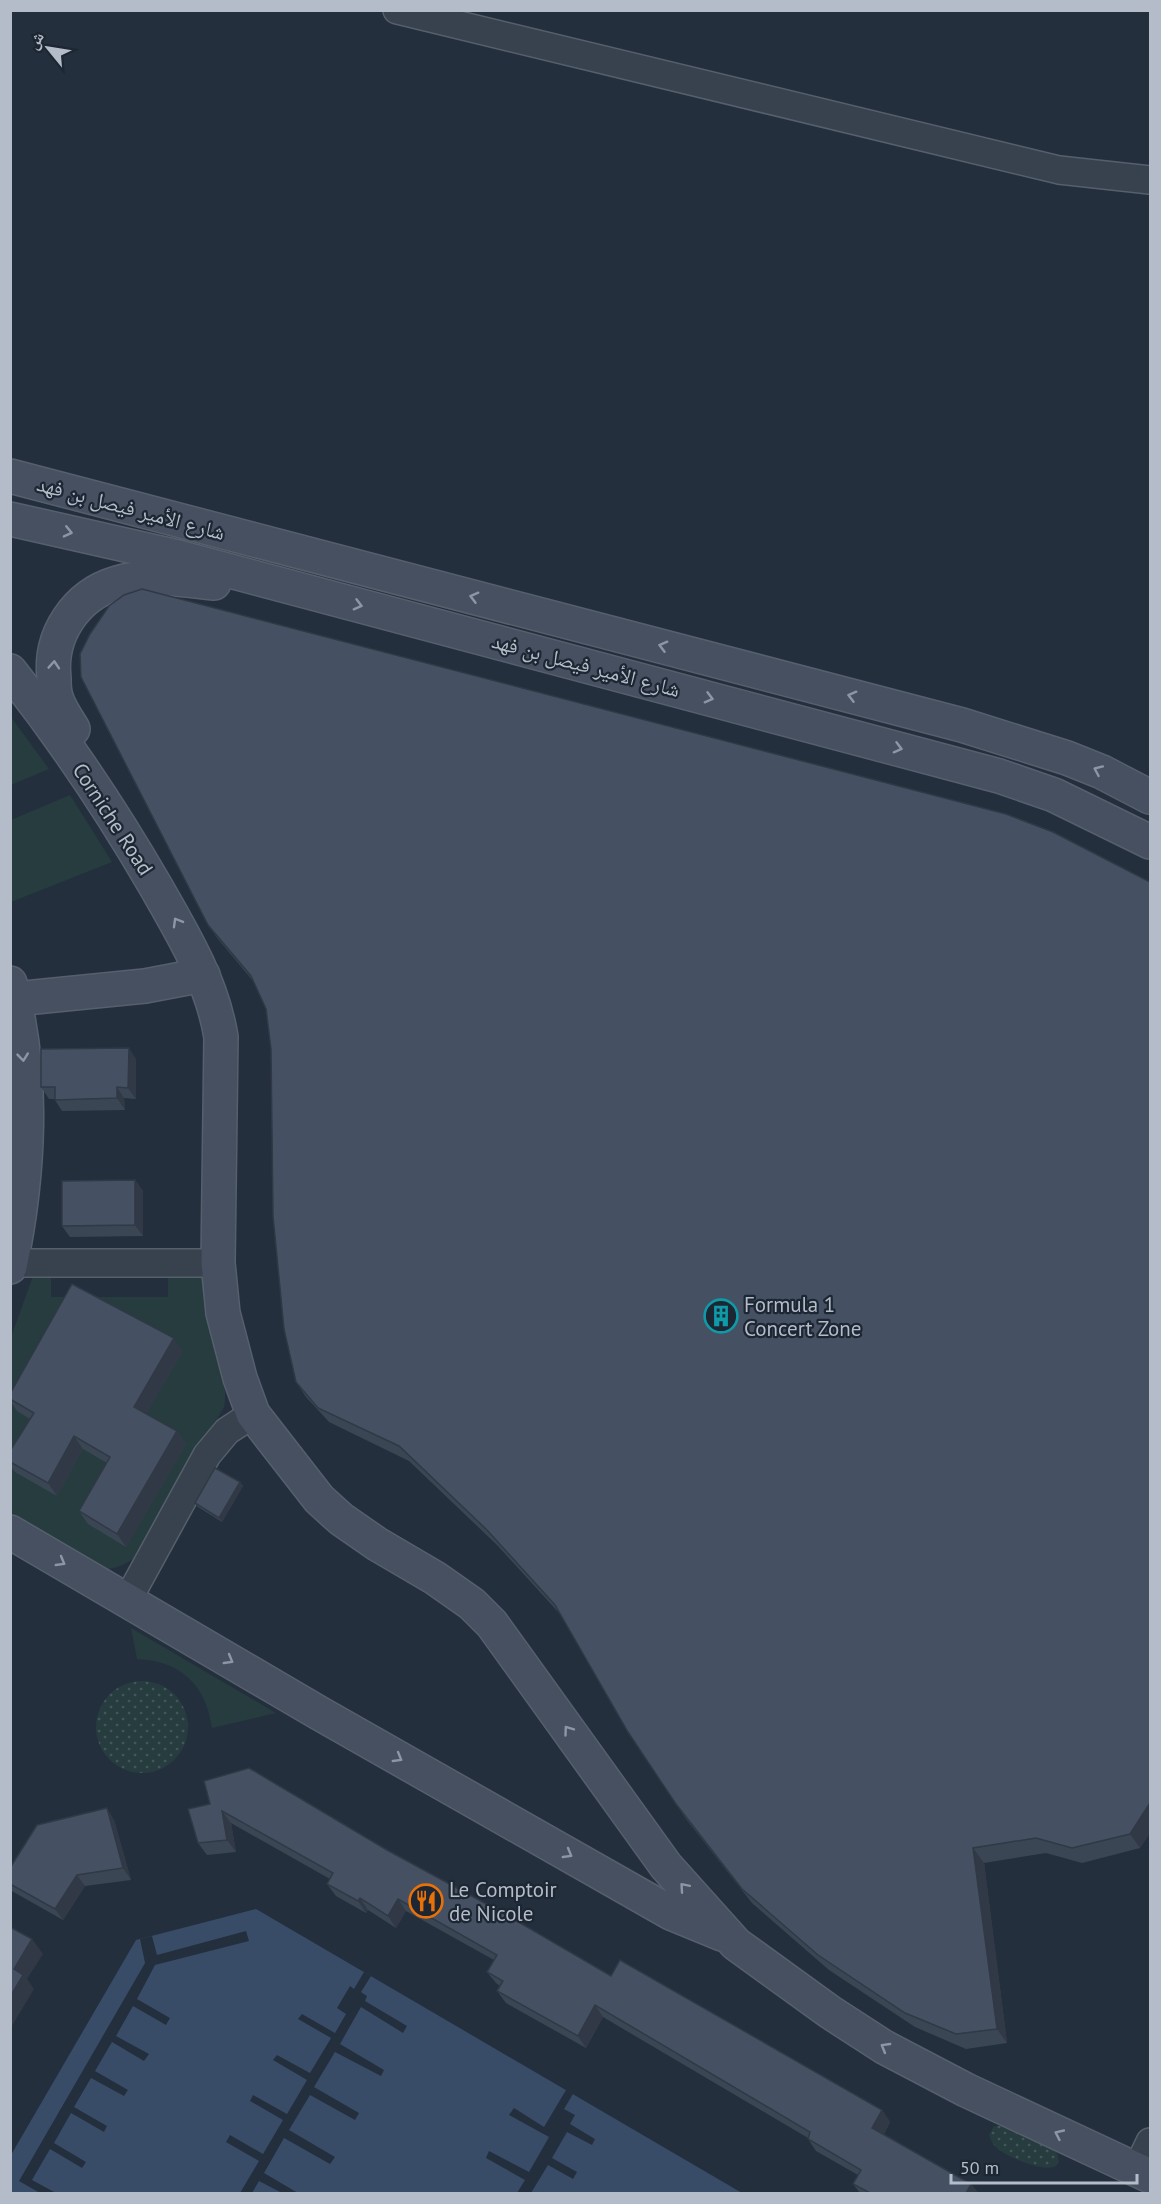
<svg xmlns="http://www.w3.org/2000/svg" width="1161" height="2204" font-family="'PT Sans','Noto Naskh Arabic',sans-serif">
	<style>
		.grass { fill: #263c3f }
		.garden { fill: url(#garden-dots) }
		.water { fill: #394c67 }
		.pier { fill: #242f3e }
		.lines { fill: none; stroke-linecap: round; stroke-linejoin: round }
		.minor-casing { stroke: #565f6c; stroke-width: 30 }
		.secondary-casing { stroke: #565f6c; stroke-width: 36 }
		.minor { stroke: #38414e; stroke-width: 27 }
		.secondary { stroke: #465061; stroke-width: 33 }
		.wall { fill: #3b4654 }
		.shaded-wall { fill: #303945 }
		.building { fill: #455162; stroke: #303945; stroke-width: 1.5 }
		.oneway { stroke: #8e96a5 }
		.labels { text-anchor: middle; dominant-baseline: central; stroke-width: 4.5; stroke-linejoin: round; paint-order: stroke }
		.street-label { font-size: 21px; fill: #b4bcc9; stroke: #1d2633 }
		.poi-label { font-size: 21px; fill: #b4bcc9; stroke: #1d2633; text-anchor: start }
	</style>
	<defs>
		<pattern id="garden-dots" width="8" height="8" patternUnits="userSpaceOnUse" patternTransform="scale(1.5)"><rect width="8" height="8" fill="#263c3f"/><path d="M2 2h.1M6 6h.1" fill="none" stroke="#435659" stroke-width="1.8" stroke-linecap="round"/></pattern>
	</defs>
	<rect width="100%" height="100%" fill="#242f3e"/>
	<g class="grass">
		<polygon points="11,717 49,769 11,785 10,785"/>
		<polygon points="70,795 112,862 11,902 11,820"/>
		<path d="M198,1272L202,1277C205,1295 207,1315 211,1333C217,1359 229,1381 224,1407L135,1558C121,1567 111,1570 95,1570L11,1521L10,1340L33,1276L51,1274V1297H168V1273Z"/>
		<path d="M131,1628L276,1713L212,1728C206,1685 181,1661 137,1659Z"/>
	</g>
	<g class="garden">
		<circle cx="142" cy="1727" r="46"/>
		<path d="M994,2126H1000L1056,2151C1072,2185 1007,2158 997,2148C993,2145 991,2140 989,2135Z"/>
	</g>
	<polygon class="water" points="256,1909 742,2193 11,2194 11,2155 136,1940"/>
	<g class="pier">
		<polygon points="246,1931 249,1941 155,1965 137,1999 170,2018 166,2025 133,2006 116,2036 149,2054 144,2061 112,2042 95,2071 128,2090 124,2096 91,2078 74,2107 107,2126 104,2132 71,2113 54,2143 86,2162 82,2168 50,2149 32,2180 56,2193 40,2193 19,2181 145,1963 140,1939 152,1936 157,1955"/>
		<polygon points="364,1972 371,1976 361,1992 367,1996 365,2001 407,2026 403,2033 361,2007 340,2044 384,2070 381,2076 335,2052 314,2087 359,2113 355,2120 310,2095 289,2130 335,2157 330,2164 284,2138 264,2173 298,2193 282,2193 259,2181 252,2193 240,2193 259,2161 226,2142 230,2135 263,2154 283,2120 250,2101 253,2095 287,2114 307,2080 273,2060 277,2055 310,2073 331,2038 298,2019 302,2014 335,2033 346,2014 337,2008 350,1986 354,1989"/>
		<polygon points="566,2090 573,2094 564,2109 575,2115 570,2124 595,2139 592,2145 567,2132 552,2158 577,2172 573,2179 548,2165 531,2193 517,2193 525,2180 486,2158 489,2151 529,2172 549,2137 509,2115 514,2108 544,2127"/>
	</g>
	<g class="lines">
		<defs>
			<g id="minor">
				<polyline points="397,10 1059,170 1150,180"/>
				<polyline points="11,1263 218,1263"/>
				<polyline points="127,1601 207,1455 227,1431 253,1414"/>
				<polyline points="1137,2169 1150,2142"/>
			</g>
			<g id="secondary">
				<polyline points="10,476 962,725 1067,758 1102,772 1150,797"/>
				<polyline points="10,519 174,556 999,776 1054,795 1150,842"/>
				<path d="M10,671C64,739 112,811 156,887C183,934 212,982 221,1037L218,1263L223,1313L240,1378L253,1414L319,1499L341,1519L377,1544L435,1578L472,1604L492,1624L666,1866L736,1944L830,2012L884,2047L966,2090L1150,2176"/>
				<path d="M73,729C67,719 59,708 56,697C54,691 54,684 54,678C49,635 76,595 117,583C146,574 185,580 214,583"/>
				<path d="M10,983C35,1074 29,1176 10,1267"/>
				<polyline points="15,999 145,986 203,975"/>
				<polyline points="10,1532 319,1713 671,1913 722,1934"/>
			</g>
		</defs>
		<use href="#minor" class="minor-casing"/>
		<use href="#secondary" class="secondary-casing"/>
		<use href="#minor" class="minor"/>
		<use href="#secondary" class="secondary"/>
	</g>
	<g class="wall">
		<polygon points="1150,882 1150,1833 1140,1848 1082,1863 1046,1853 984,1863 1007,2043 966,2049 915,2027 829,1970 752,1903 686,1819 676,1804 560,1614 497,1545 409,1461 329,1422 306,1397 296,1382 271,1049 266,1009 253,981 218,939 208,925"/>
		<polygon points="136,1059 136,1099 124,1098 125,1110 62,1111 55,1100 55,1099 49,1099 41,1087"/>
		<polygon points="135,1180 143,1191 143,1236 70,1237 62,1226"/>
		<polygon points="183,1351 146,1414 177,1431 186,1444 126,1547 88,1524 79,1511 107,1463 83,1449 57,1496 15,1472 10,1466 10,1451 30,1419 17,1411 10,1401 10,1394"/>
		<polygon points="240,1482 243,1486 222,1522 198,1507 195,1503"/>
		<polygon points="210,1804 387,1850 611,1976 882,2110 890,2122 884,2134 971,2184 978,2193 860,2193 853,2184 858,2175 816,2151 808,2139 808,2138 603,2017 586,2048 506,2003 497,1991 500,1986 496,1983 487,1972 494,1960 406,1911 396,1928 368,1910 366,1913 336,1896 327,1884 330,1879 231,1823 236,1852 207,1855 198,1843"/>
		<polygon points="114,1820 131,1880 85,1886 63,1920 10,1890 10,1868"/>
	</g>
	<g class="shaded-wall">
		<polygon points="129,1048 136,1059 136,1099 128,1088"/>
		<polygon points="117,1087 124,1098 125,1110 117,1098"/>
		<polygon points="135,1180 143,1191 143,1236 135,1225"/>
		<polygon points="174,1338 183,1351 143,1420 134,1407"/>
		<polygon points="177,1431 186,1444 126,1547 117,1534"/>
		<polygon points="74,1436 83,1449 57,1496 48,1483"/>
		<polygon points="240,1482 243,1486 222,1522 219,1518"/>
		<polygon points="1150,1803 1150,1833 1140,1848 1130,1834"/>
		<polygon points="107,1808 114,1820 131,1880 123,1868"/>
		<polygon points="222,1811 231,1823 236,1852 227,1840"/>
		<polygon points="973,1848 984,1863 1007,2043 997,2029"/>
		<polygon points="77,1875 85,1886 63,1920 55,1909"/>
		<polygon points="360,1898 368,1910 366,1913 358,1901"/>
		<polygon points="398,1899 406,1911 396,1928 388,1916"/>
		<polygon points="32,1939 43,1954 27,1979 34,1989 10,2029 10,1997 14,1969"/>
		<polygon points="595,2005 603,2017 586,2048 578,2036"/>
		<polygon points="882,2110 890,2122 881,2140 872,2128"/>
		<polygon points="971,2184 978,2193 966,2193"/>
	</g>
	<g class="building">
		<polygon points="142,589 1006,814 1053,832 1150,882 1150,1803 1130,1834 1072,1848 1036,1838 973,1848 997,2029 956,2034 905,2013 818,1955 742,1889 676,1804 628,1732 555,1605 487,1530 399,1446 318,1408 296,1382 284,1329 273,1216 271,1049 266,1009 251,976 208,925 81,677 80,654 90,634 109,606 124,595"/>
		<polygon points="129,1048 128,1088 117,1087 117,1098 55,1100 55,1087 41,1087 41,1049"/>
		<polygon points="135,1180 135,1225 62,1226 62,1181"/>
		<polygon points="72,1284 174,1338 134,1407 177,1431 117,1534 79,1511 110,1457 74,1436 48,1483 10,1462 10,1451 34,1413 10,1399 10,1394"/>
		<polygon points="215,1468 240,1482 219,1518 195,1503"/>
		<polygon points="249,1768 387,1850 503,1913 611,1976 620,1960 882,2110 872,2128 971,2184 966,2193 870,2193 853,2184 861,2170 808,2139 810,2132 595,2005 578,2036 497,1991 503,1981 487,1972 497,1955 398,1899 388,1916 360,1898 358,1901 327,1884 333,1873 222,1811 227,1840 198,1843 188,1809 210,1804 204,1781"/>
		<polygon points="107,1808 123,1868 77,1875 55,1909 10,1884 10,1868 37,1825"/>
		<polygon points="10,1927 32,1939 14,1969 23,1975 10,1997"/>
	</g>
	<defs><path id="oneway-chevron" d="M-2-3.5L2.5 0L-2 3.5" fill="none" stroke-width="1.6" stroke-linecap="round" stroke-linejoin="round" transform="scale(1.5)"/></defs>
	<g class="oneway">
		<use href="#oneway-chevron" transform="translate(68 532) rotate(13)"/>
		<use href="#oneway-chevron" transform="translate(474 597) rotate(-165)"/>
		<use href="#oneway-chevron" transform="translate(358 605) rotate(15)"/>
		<use href="#oneway-chevron" transform="translate(663 646) rotate(-165)"/>
		<use href="#oneway-chevron" transform="translate(54 665) rotate(-86)"/>
		<use href="#oneway-chevron" transform="translate(852 696) rotate(-165)"/>
		<use href="#oneway-chevron" transform="translate(709 698) rotate(15)"/>
		<use href="#oneway-chevron" transform="translate(898 748) rotate(15)"/>
		<use href="#oneway-chevron" transform="translate(1098 770) rotate(-156)"/>
		<use href="#oneway-chevron" transform="translate(177 922) rotate(-120)"/>
		<use href="#oneway-chevron" transform="translate(23 1057) rotate(84)"/>
		<use href="#oneway-chevron" transform="translate(61 1562) rotate(30)"/>
		<use href="#oneway-chevron" transform="translate(229 1660) rotate(30)"/>
		<use href="#oneway-chevron" transform="translate(568 1730) rotate(-126)"/>
		<use href="#oneway-chevron" transform="translate(398 1758) rotate(30)"/>
		<use href="#oneway-chevron" transform="translate(568 1854) rotate(30)"/>
		<use href="#oneway-chevron" transform="translate(684 1887) rotate(-131)"/>
		<use href="#oneway-chevron" transform="translate(885 2047) rotate(-150)"/>
		<use href="#oneway-chevron" transform="translate(1059 2134) rotate(-155)"/>
	</g>
	<defs>
		<symbol id="building-ring" viewBox="-11 -11 22 22"><circle r="9.5" fill="#1d2633" stroke="#0f9aa8" stroke-width="1.5"/><path d="M-4-6H4V6H1V3H-1V6H-4ZM-2.5-4.3h1.7v1.8h-1.7ZM.8-4.3h1.7v1.8H.8ZM-2.5-1h1.7V.8h-1.7ZM.8-1h1.7V.8H.8Z" fill="#0f9aa8"/></symbol>
		<symbol id="restaurant-ring" viewBox="-11 -11 22 22"><circle r="9.5" fill="#1d2633" stroke="#e8710a" stroke-width="1.5"/><path d="M-5-6h1v4h1v-4h1v4h1v-4h1v5L-1.5 .5V6h-2V.5L-5-1ZM5-6V6H3V1.5H1.5Q1.5-4 5-6Z" fill="#e8710a"/></symbol>
	</defs>
	<g fill-rule="evenodd">
		<use href="#building-ring" x="702" y="1297" width="38" height="38"/>
		<use href="#restaurant-ring" x="407" y="1882" width="38" height="38"/>
	</g>
	<g class="labels">
		<g class="street-label">
			<text transform="translate(131 508) rotate(15)">شارع الأمير فيصل بن فهد</text>
			<text transform="translate(586 665) rotate(15)">شارع الأمير فيصل بن فهد</text>
			<text transform="translate(113 819) rotate(57)">Corniche Road</text>
		</g>
		<g class="poi-label">
			<text x="744" y="1304">Formula 1<tspan x="744" dy="24">Concert Zone</tspan></text>
			<text x="449" y="1889">Le Comptoir<tspan x="449" dy="24">de Nicole</tspan></text>
		</g>
	</g>
	<rect width="1161" height="2204" fill="none" stroke="#b4bcc9" stroke-width="24"/>
	<g transform="translate(48 48) rotate(300)" stroke="#1d2633" stroke-width="4.5" paint-order="stroke">
	<path d="M0-4.5L10 22L0 15L-10 22Z" fill="#b4bcc9"/>
	<text y="-9" font-size="16" font-weight="bold" text-anchor="middle" fill="#b4bcc9">ش</text>
	</g>
	<path d="M951 2174v9h186v-9" fill="none" stroke="#b4bcc9" stroke-width="3"/>
	<text x="960" y="2174" font-size="18" fill="#b4bcc9" stroke="#1d2633" stroke-width="4.5" paint-order="stroke">50 m</text>
</svg>
